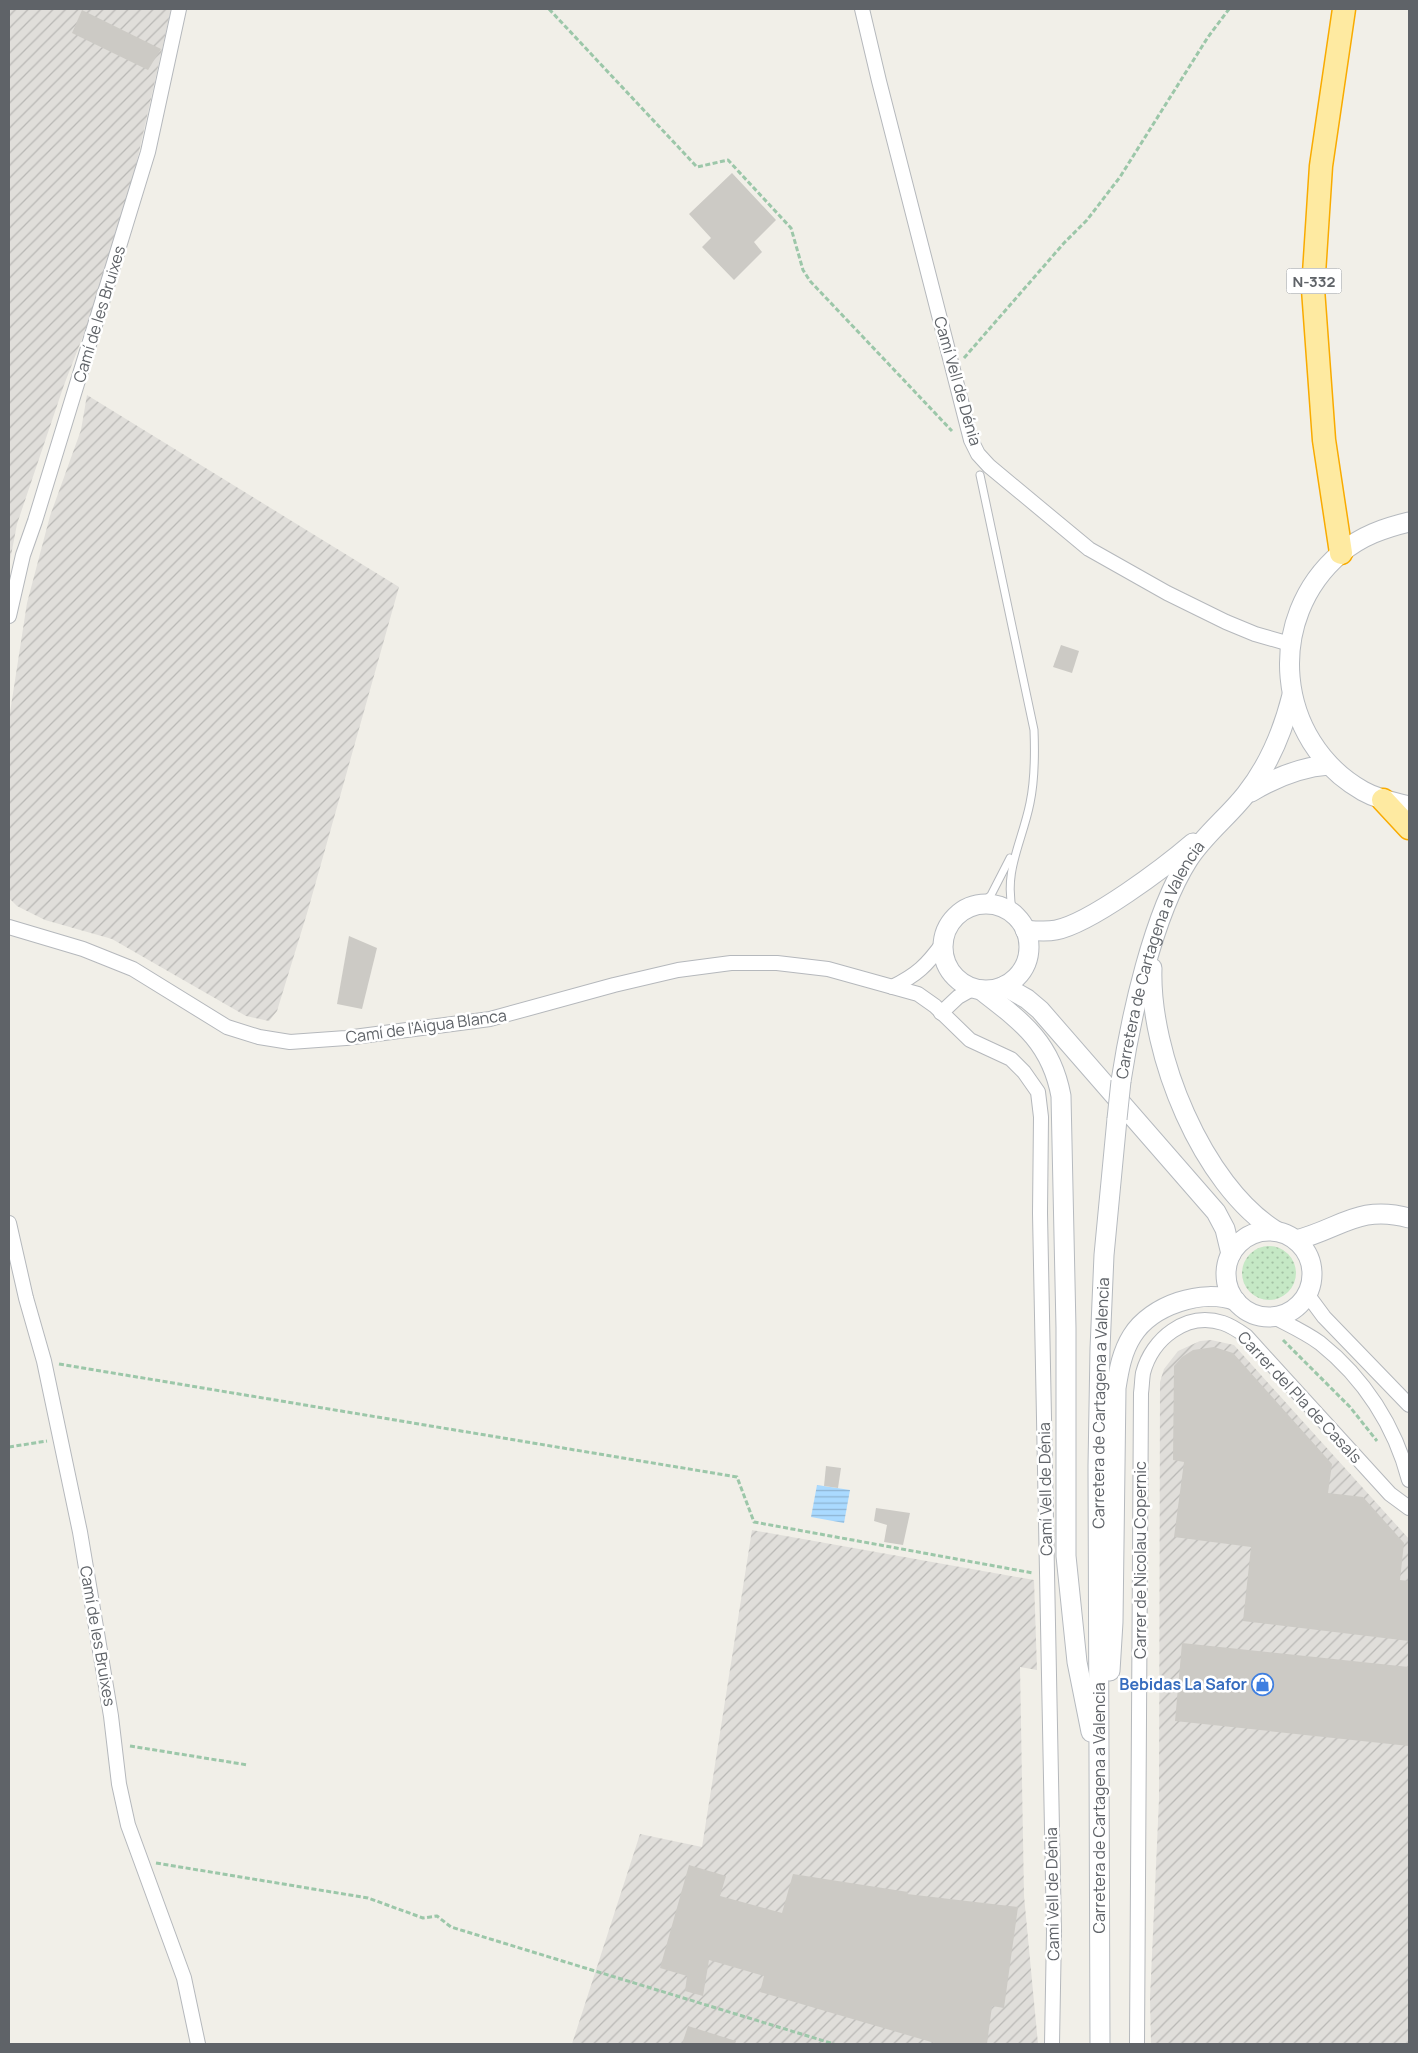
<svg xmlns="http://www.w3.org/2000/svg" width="1418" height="2053" font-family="Manrope,sans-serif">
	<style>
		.industrial { fill: url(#industrial-furrows) }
		.grass { fill: url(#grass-dots) }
		.water { fill: url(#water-rules) }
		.building { fill: #cccac5 }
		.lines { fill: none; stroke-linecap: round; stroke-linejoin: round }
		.service-casing { stroke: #b5b8bc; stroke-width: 9 }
		.minor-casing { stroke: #b5b8bc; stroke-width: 16 }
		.secondary-casing { stroke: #b6babf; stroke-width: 21 }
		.trunk-casing { stroke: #f9ab00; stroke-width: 25 }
		.path { stroke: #9cc7a9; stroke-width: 3; stroke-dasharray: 5 2.5; stroke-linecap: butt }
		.service { stroke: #fff; stroke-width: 7 }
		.minor { stroke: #fff; stroke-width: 14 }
		.secondary { stroke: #fff; stroke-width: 19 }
		.trunk { stroke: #feeaa1; stroke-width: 22 }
		.secondary-bridge-casing { stroke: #b6babf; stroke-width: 21; stroke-linecap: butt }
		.secondary-bridge { stroke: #fff; stroke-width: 19 }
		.labels { text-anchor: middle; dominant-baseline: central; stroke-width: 5; stroke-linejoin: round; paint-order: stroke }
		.shield { fill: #fff; stroke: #8f9295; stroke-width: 1 }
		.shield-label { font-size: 15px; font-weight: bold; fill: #5f6368 }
		.street-label { font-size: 16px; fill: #5f6368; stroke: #fff }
		.shop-label { font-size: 16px; font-weight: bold; fill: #366cbe; stroke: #fff; text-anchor: end }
	</style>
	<defs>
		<pattern id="industrial-furrows" width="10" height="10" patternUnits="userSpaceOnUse" patternTransform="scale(1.25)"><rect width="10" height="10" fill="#e0deda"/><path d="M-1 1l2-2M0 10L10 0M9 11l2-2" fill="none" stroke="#b9b8b5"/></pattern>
		<pattern id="grass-dots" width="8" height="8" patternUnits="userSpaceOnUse" patternTransform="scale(1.25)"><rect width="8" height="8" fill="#c5e8c5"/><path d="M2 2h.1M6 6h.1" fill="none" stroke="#a3c0a4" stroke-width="1.8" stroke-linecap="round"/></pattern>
		<pattern id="water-rules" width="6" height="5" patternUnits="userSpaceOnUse" patternTransform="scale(1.25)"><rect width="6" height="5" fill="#aadaff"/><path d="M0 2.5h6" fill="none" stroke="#8eb4d2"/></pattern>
	</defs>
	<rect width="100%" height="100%" fill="#f1efe8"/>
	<g class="industrial">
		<polygon points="9,9 171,9 135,170 95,305 64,385 17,524 9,566"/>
		<polygon points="87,395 399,587 308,910 277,1011 269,1021 246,1016 112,939 45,920 17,906 9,898 9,719 27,603 50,516 81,430"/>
		<polygon points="1211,1340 1234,1345 1409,1539 1409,2044 1151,2044 1150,1999 1159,1799 1160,1382 1164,1369 1178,1351 1200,1341"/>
		<polygon points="752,1530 1034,1580 1037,1670 1020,1667 1024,1896 1038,2044 572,2044 640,1834 702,1847"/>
	</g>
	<circle class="grass" cx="1269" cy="1273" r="27"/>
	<polygon class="water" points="817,1485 850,1490 844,1523 811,1517"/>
	<g class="building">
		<polygon points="82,10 161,49 148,70 72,33"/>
		<polygon points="732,173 776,220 754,242 762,252 734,280 702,247 711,238 689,214"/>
		<polygon points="1061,645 1079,651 1072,673 1053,667"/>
		<polygon points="349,936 377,948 362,1009 337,1004"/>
		<polygon points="1214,1347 1233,1353 1332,1464 1328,1493 1363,1497 1404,1543 1400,1580 1409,1581 1409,1641 1243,1621 1251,1547 1174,1537 1184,1462 1173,1460 1174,1366 1182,1357 1193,1350"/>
		<polygon points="826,1466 841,1468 838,1488 824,1486"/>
		<polygon points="876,1508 910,1513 903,1545 884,1542 887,1525 874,1521"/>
		<polygon points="1182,1643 1409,1667 1409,1746 1175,1721"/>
		<polygon points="689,1865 726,1876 720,1896 782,1913 793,1874 908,1892 907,1894 1018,1907 1004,2008 992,2006 987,2044 938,2044 760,1992 764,1976 709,1960 703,1996 685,1991 687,1976 660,1968"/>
		<polygon points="688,2026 736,2041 735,2044 682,2044"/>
	</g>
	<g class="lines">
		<defs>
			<g id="service">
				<path d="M980,475L1034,730C1035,755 1035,779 1030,803C1022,843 1003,871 1013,913"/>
				<polyline points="981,904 991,895 1010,858"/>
			</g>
			<g id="minor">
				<polyline points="862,9 879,81 971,440 978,454 989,466 1089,549 1167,593 1226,622 1255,634 1290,644"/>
				<polyline points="9,616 23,555 35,521 148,152 179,9"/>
				<polyline points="9,927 83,949 133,969 227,1027 259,1037 290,1042 346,1038 490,1019 614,985 678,970 731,963 777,963 828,969 918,994 935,1006 970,1040 1011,1059 1024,1072 1038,1092 1041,1117 1040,1213 1054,1932 1052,2044"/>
				<path d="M892,987C917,975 927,965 943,943"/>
				<polyline points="941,1013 958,997 974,988"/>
				<polyline points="9,1223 26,1298 44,1361 80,1532 111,1716 119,1784 128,1825 184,1978 198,2044"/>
				<polyline points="1307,1294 1324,1317 1409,1405"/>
				<path d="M1272,1316C1289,1325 1305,1332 1320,1343C1364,1378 1395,1426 1409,1480"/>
				<path d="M1137,2044L1141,1393C1142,1386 1142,1379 1143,1373C1152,1339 1186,1311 1223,1323C1232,1326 1239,1331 1246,1336L1390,1494L1409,1508"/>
			</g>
			<g id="secondary">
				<path d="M1409,522C1384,528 1361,536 1341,553C1264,618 1275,741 1363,791C1377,799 1393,802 1409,806"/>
				<path d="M1251,792C1276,777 1300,767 1329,765"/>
				<circle cx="986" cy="947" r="43"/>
				<path d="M1025,930C1036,931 1046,932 1056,930C1091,923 1165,867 1193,843"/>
				<path d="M1152,968C1149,1053 1202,1185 1276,1231"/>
				<polyline points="1004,986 1027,999 1040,1010 1216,1212 1225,1229 1231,1254"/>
				<path d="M981,990C1021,1021 1051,1042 1061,1096L1066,1328V1556L1077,1662L1091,1732"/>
				<path id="s1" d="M1121,1081C1131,1016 1153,915 1188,860C1204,835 1228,817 1246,794C1269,765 1283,731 1292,695"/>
				<circle cx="1269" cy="1274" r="43"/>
				<path d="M1296,1240C1340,1229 1359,1204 1409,1218"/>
				<path d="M1110,1671L1113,1622L1116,1388C1119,1369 1122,1352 1132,1336C1151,1305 1203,1288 1236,1301"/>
				<path id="s2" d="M1100,2044L1098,1466L1100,1349L1104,1255L1117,1119"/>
			</g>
			<g id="trunk">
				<polyline points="1341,553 1324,440 1313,289 1321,166 1344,9"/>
				<polyline points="1383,800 1409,828"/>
			</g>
		</defs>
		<use href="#service" class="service-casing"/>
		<use href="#minor" class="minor-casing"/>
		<use href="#secondary" class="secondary-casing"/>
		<use href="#trunk" class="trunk-casing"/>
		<g class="path">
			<polyline points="549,9 697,167 728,160 791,228 803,270 810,281 952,431"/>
			<polyline points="964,358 1064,243 1087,220 1120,177 1208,37 1229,9"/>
			<polyline points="1283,1340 1350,1407 1377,1441"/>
			<polyline points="59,1364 737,1477 754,1522 1033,1573"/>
			<polyline points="9,1447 47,1441"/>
			<polyline points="130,1746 248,1765"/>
			<polyline points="156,1863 368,1898 423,1918 437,1916 451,1927 834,2044"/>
		</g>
		<use href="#service" class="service"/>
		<use href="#minor" class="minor"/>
		<use href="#secondary" class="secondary"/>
		<use href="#trunk" class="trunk"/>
		<defs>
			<polyline id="secondary-bridge" points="1117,1119 1121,1081"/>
		</defs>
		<use href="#secondary-bridge" class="secondary-bridge-casing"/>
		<use href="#secondary-bridge" class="secondary-bridge"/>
	</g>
	<defs>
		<symbol id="shop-ring" viewBox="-11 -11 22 22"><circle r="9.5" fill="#fff" stroke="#3f7fe0" stroke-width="1.5"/><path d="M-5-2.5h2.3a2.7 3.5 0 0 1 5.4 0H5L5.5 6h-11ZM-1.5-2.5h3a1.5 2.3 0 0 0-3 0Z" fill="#3f7fe0"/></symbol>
	</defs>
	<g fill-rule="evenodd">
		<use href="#shop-ring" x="1250" y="1672" width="25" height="25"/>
	</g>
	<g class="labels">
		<rect class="shield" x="1286.5" y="268.5" width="55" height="25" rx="4"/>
		<g class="shield-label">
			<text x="1314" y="281">N-332</text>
		</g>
		<g class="street-label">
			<text transform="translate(99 314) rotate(-73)">Camí de les Bruixes</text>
			<text transform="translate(958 381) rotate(74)">Camí Vell de Dénia</text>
			<text stroke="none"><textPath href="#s1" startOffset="128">Carretera de Cartagena a Valencia</textPath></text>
			<text transform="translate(426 1026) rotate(-8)">Camí de l’Aigua Blanca</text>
			<text transform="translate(1300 1397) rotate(47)">Carrer del Pla de Casals</text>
			<text stroke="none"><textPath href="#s2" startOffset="641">Carretera de Cartagena a Valencia</textPath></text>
			<text transform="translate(1045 1489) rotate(-91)">Camí Vell de Dénia</text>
			<text transform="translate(1140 1560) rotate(-90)">Carrer de Nicolau Copernic</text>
			<text transform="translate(98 1636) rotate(80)">Camí de les Bruixes</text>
			<text transform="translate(1099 1808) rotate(-90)">Carretera de Cartagena a Valencia</text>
			<text transform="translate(1052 1894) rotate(-91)">Camí Vell de Dénia</text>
		</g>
		<g class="shop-label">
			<text x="1247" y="1684">Bebidas La Safor</text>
		</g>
	</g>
	<rect width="1418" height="2053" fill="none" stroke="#5f6368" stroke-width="20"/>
</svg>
